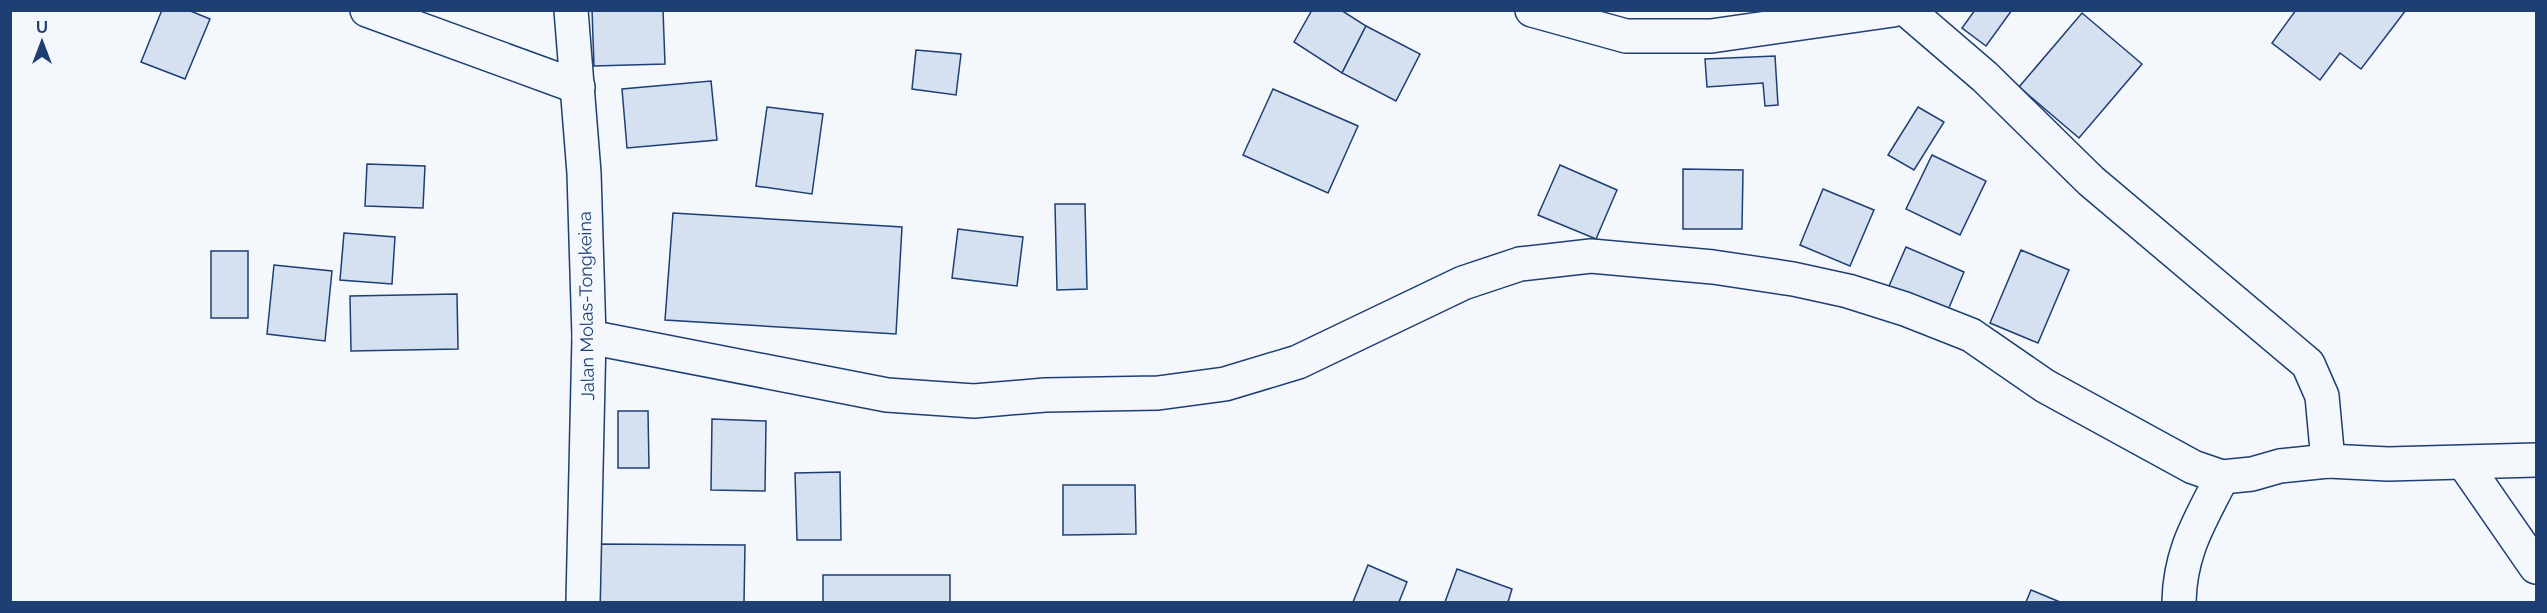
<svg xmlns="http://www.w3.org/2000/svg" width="2547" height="613" font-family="Raleway,sans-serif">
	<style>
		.building { fill: #d5e0f0; stroke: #1d3f73; stroke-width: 1.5 }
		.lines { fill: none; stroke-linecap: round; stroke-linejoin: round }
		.minor-casing { stroke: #1d3f73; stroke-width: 36 }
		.major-casing { stroke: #1d3f73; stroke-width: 36 }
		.minor { stroke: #f4f7fb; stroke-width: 33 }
		.major { stroke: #f4f7fb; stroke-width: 33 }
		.labels { text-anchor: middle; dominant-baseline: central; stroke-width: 4.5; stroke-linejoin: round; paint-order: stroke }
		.street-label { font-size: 18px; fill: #1d3f73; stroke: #f4f7fb }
	</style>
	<rect width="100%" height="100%" fill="#f4f7fb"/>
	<g class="building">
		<polygon points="162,10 188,10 210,19 185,79 141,62"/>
		<polygon points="592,10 663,10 665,64 594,66"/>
		<polygon points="1312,10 1341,10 1366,26 1342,73 1294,42"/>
		<polygon points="1975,10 2012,10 1986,46 1962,28"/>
		<polygon points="2406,10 2361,69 2340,53 2320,80 2272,43 2296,10"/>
		<polygon points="2082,13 2142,64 2079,138 2019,87"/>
		<polygon points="1366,26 1420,54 1396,101 1342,73"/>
		<polygon points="916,50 961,54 956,95 912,89"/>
		<polygon points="1775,56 1778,105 1765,106 1763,83 1707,87 1705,59"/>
		<polygon points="711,81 717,140 627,148 622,89"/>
		<polygon points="1273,89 1358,126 1328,193 1243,155"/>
		<polygon points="767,107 823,114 812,194 756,186"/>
		<polygon points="1918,107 1944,122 1914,170 1888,155"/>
		<polygon points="1932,155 1986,181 1960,235 1906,209"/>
		<polygon points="367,164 425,166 423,208 365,206"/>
		<polygon points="1560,165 1617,190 1596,239 1538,215"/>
		<polygon points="1683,169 1743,170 1742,229 1683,229"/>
		<polygon points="1823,189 1874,210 1850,266 1800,245"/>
		<polygon points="1055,204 1085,204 1087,289 1057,290"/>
		<polygon points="673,213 902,227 896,334 665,320"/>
		<polygon points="958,229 1023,237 1017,286 952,278"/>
		<polygon points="344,233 395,237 392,284 340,280"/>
		<polygon points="1906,247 1964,272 1948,310 1889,286"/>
		<polygon points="2021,250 2069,270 2038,343 1990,323"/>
		<rect x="211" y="251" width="37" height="67"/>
		<polygon points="274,265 332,271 325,341 267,334"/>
		<polygon points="457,294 458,349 351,351 350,296"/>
		<polygon points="618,411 648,411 649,468 618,468"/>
		<polygon points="712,419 766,421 765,491 711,490"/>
		<polygon points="840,472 841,540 797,540 795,473"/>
		<polygon points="1063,485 1135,485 1136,534 1063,535"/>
		<polygon points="599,544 745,545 744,602 598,602"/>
		<polygon points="1368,565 1407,582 1399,602 1353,602"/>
		<polygon points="1457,569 1512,589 1508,602 1445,602"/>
		<rect x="823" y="575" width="127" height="27"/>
		<polygon points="2031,590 2060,602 2026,602"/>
	</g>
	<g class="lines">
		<defs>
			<g id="minor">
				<polyline points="367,10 578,87"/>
				<polyline points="1532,10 1626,36 1711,36 1893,10"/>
				<polyline points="1907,10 1985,77 2091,181 2308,364 2322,396 2328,461"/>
				<polyline points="589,337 887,395 974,401 1045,395 1158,393 1225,384 1298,362 1463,283 1520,264 1591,256 1713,267 1793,279 1848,291 1905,309 1971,335 2045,386 2193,467 2222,477 2252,474 2280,466 2328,461 2388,464 2536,460"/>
				<polyline points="2464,463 2536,567"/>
				<path d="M2179,602C2180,551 2200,521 2222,477"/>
			</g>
			<polyline id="major" points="571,10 584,173 589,337 583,602"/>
		</defs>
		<use href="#minor" class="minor-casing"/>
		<use href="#major" class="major-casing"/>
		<use href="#minor" class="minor"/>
		<use href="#major" class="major"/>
	</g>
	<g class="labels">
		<g class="street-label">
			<text transform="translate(586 306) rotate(-91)">Jalan Molas-Tongkeina</text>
		</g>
	</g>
	<rect width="2547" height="613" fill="none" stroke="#1d3f73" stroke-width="24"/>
	<g transform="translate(42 42)" stroke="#f4f7fb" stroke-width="4.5" paint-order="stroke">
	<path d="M0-4.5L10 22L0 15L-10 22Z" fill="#1d3f73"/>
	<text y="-9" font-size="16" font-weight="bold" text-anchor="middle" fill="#1d3f73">U</text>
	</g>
</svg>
